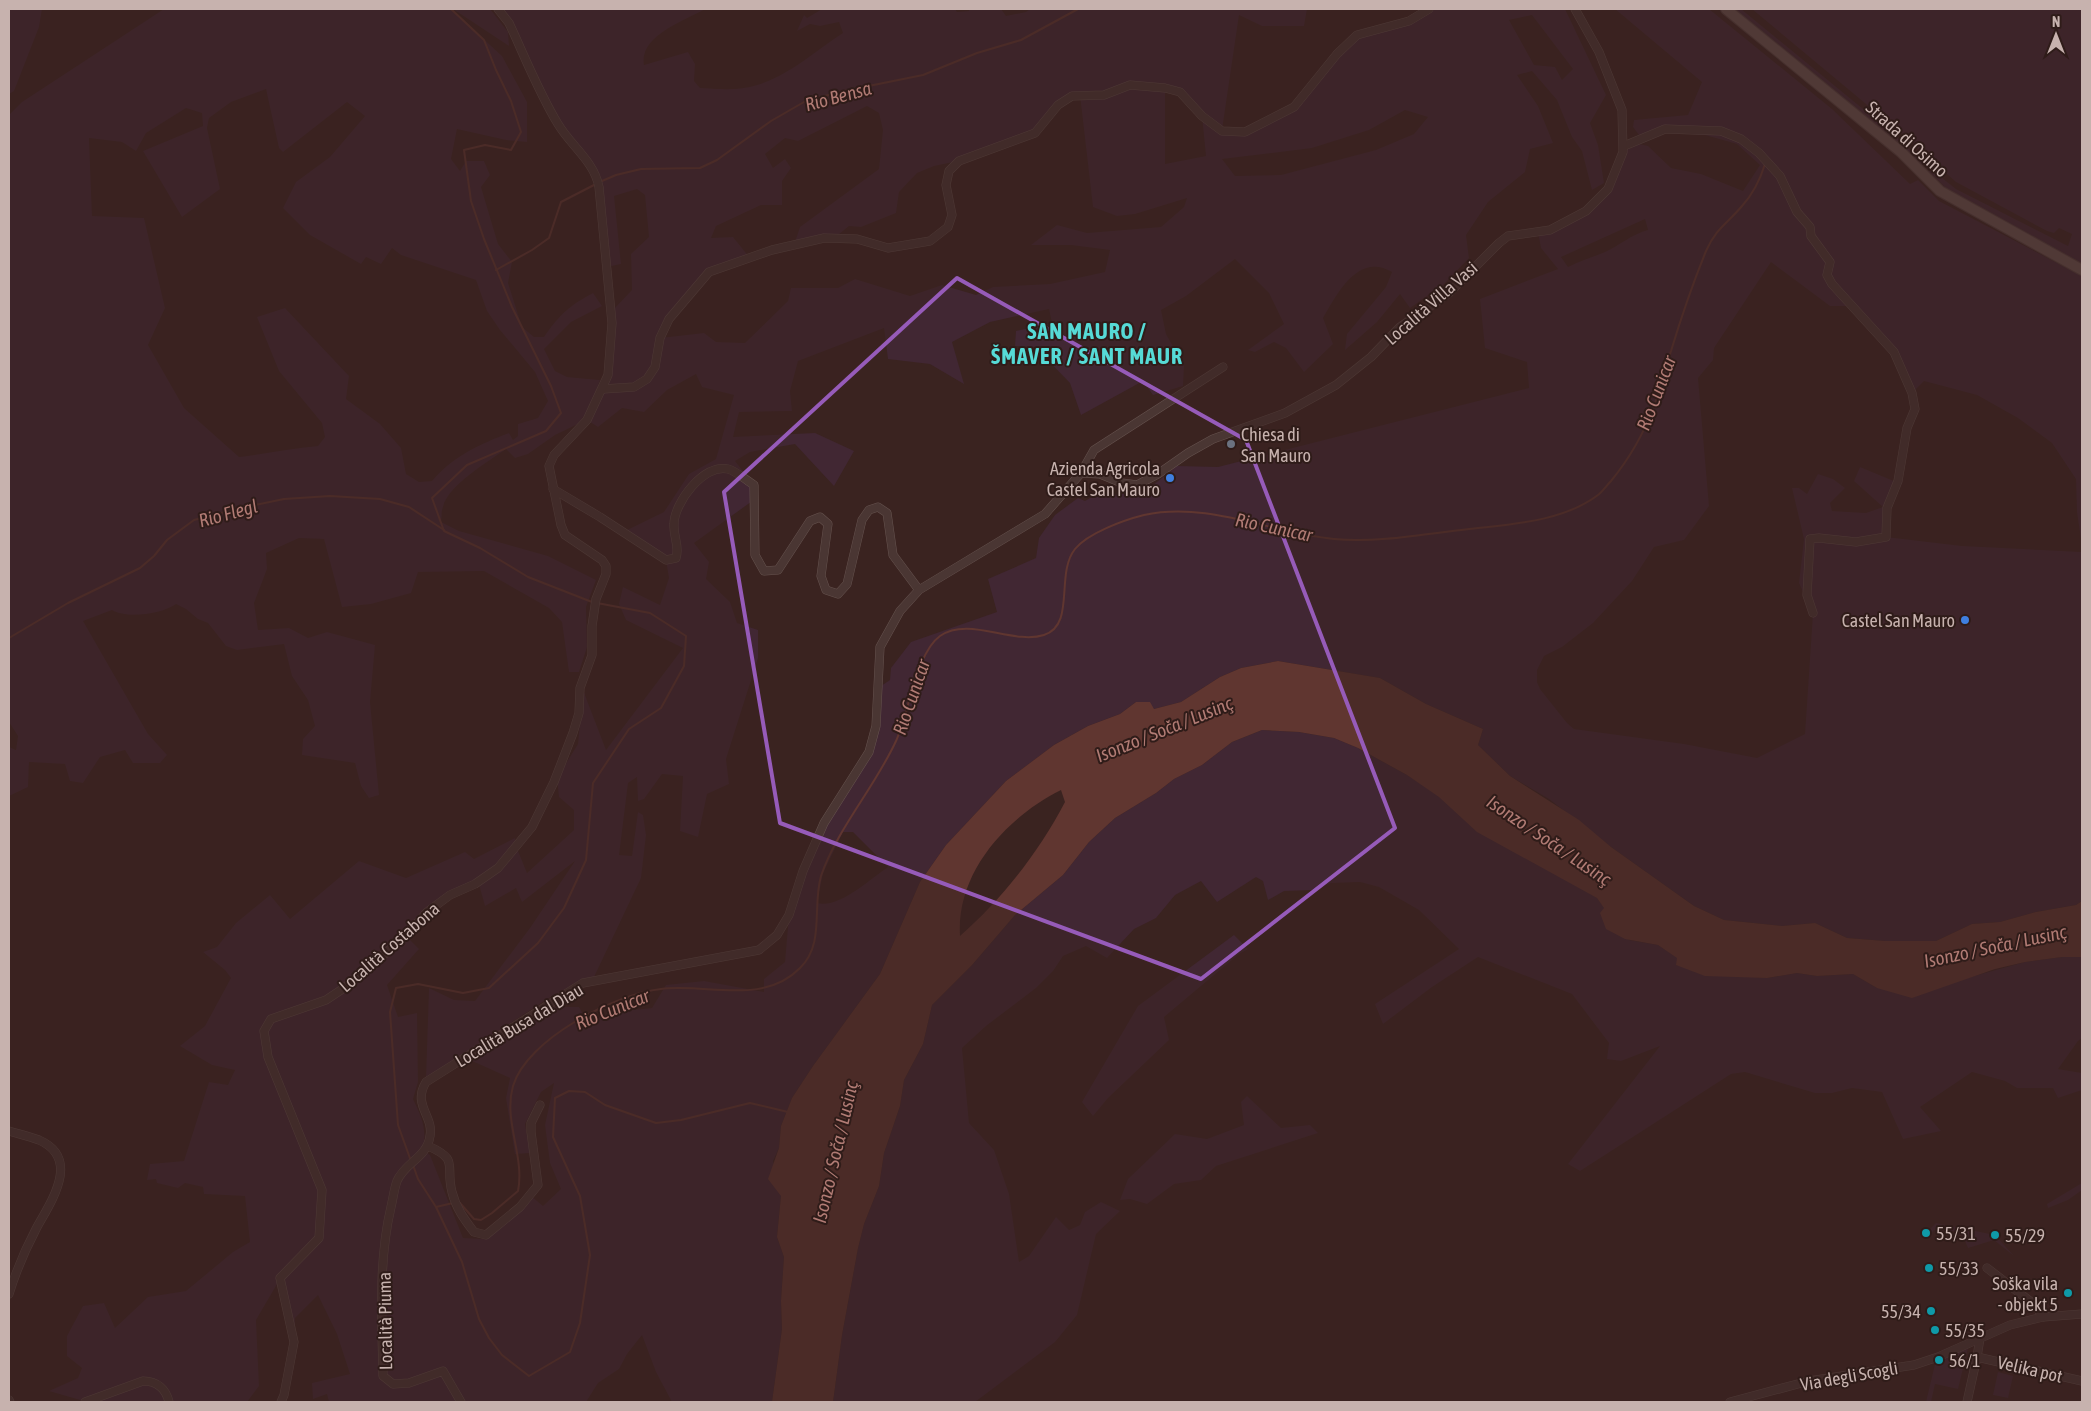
<svg xmlns="http://www.w3.org/2000/svg" width="2091" height="1411" font-family="'Asap Condensed',sans-serif">
	<style>
		.green { fill: #412733; fill-rule: evenodd }
		.water { fill: #603630; fill-rule: evenodd }
		.lines { fill: none; stroke-linecap: round; stroke-linejoin: round }
		.stream { stroke: #603630; stroke-width: 2 }
		.minor-casing { stroke: #65524e; stroke-width: 9 }
		.major-casing { stroke: #54403d; stroke-width: 12 }
		.minor { stroke: #4a3633; stroke-width: 8 }
		.major { stroke: #6b5451; stroke-width: 10 }
		.marked { fill: none; stroke: #965bb9; stroke-width: 4; stroke-linejoin: round }
		.worship-dot { fill: #6b7280; stroke: #2f1c19; stroke-width: 2 }
		.shop-dot { fill: #3f7fe0; stroke: #2f1c19; stroke-width: 2 }
		.culture-dot { fill: #0f9aa8; stroke: #2f1c19; stroke-width: 2 }
		.labels { text-anchor: middle; dominant-baseline: central; stroke-width: 4; stroke-linejoin: round; paint-order: stroke }
		.street-label { font-size: 18px; fill: #c7b2ae; stroke: #2f1c19 }
		.poi-label { font-size: 18px; fill: #c7b2ae; stroke: #2f1c19; text-anchor: start }
		.water-label { font-size: 19px; font-style: italic; fill: #b17b74; stroke: #2f1c19 }
		.district-label { font-size: 22px; font-weight: bold; letter-spacing: 1px; fill: #56dad6; stroke: #2f1c19 }
	</style>
	<rect width="100%" height="100%" fill="#3a2320"/>
	<g class="green">
		<polygon points="9,9 42,9 39,27 14,91 9,94"/>
		<path d="M164,9H451L502,56L527,102V142L506,140L457,129L451,159L460,171L466,161H484L490,175L481,187L498,244L512,262L508,283L522,327L534,337H544C559,315 570,305 593,293L602,306L571,322L544,349L555,371L567,377L600,380L591,407L578,424L555,435L528,454L515,458L506,449C488,462 448,485 443,507C441,511 442,517 441,522L459,531L548,556L596,580L586,607L587,647L579,672H569L562,622L549,608L484,571L418,572L411,593L371,604L342,607L324,539L299,538L266,553L267,569L254,603L258,630L289,628L308,638L327,632L375,645L370,702L379,795L369,798L361,786L355,763L302,755L303,739L315,726L308,700L292,676L284,644L237,650L226,646L208,623L198,619L186,609L176,604C163,614 126,619 112,610L83,621L148,734L167,755L160,763H133L125,750L100,757L83,783L70,781L65,764L29,762L28,787L9,796V747L16,750L18,736L9,722V115L22,102ZM266,89L279,148L283,152L347,102L365,116L330,157L296,182L283,208L310,235L361,264L366,257L381,264L392,248L401,255L476,280L487,311L500,330L535,372L548,401L538,418L518,424V436L513,440L509,433C480,444 453,456 432,481L419,482L406,474L401,448L380,424L346,399L349,376L285,308L257,317L279,371L322,423L325,437L318,446C291,448 266,454 239,457L184,408L148,345L165,308L144,218L92,216L89,138L122,142L136,151L146,133L186,108L202,113L203,126L143,151L182,217L220,189L207,128L209,118L231,102Z"/>
		<polygon points="453,9 490,9 508,32 509,46"/>
		<path d="M498,9H705C684,21 639,36 644,65L688,52L695,64L694,81L700,88C719,89 739,91 757,85C790,75 815,51 843,33L839,22L820,26L810,24L797,31L804,15L807,18L822,9H955L957,12L969,11V9H1001L1006,16L1026,12L1030,9H1307L1304,26H1262L1239,15L1222,130L1245,132L1294,107L1357,35L1409,21L1429,9H1565L1606,95L1590,123L1598,145L1604,183L1592,190L1582,151L1572,137L1557,100L1532,71L1517,75L1538,106L1553,143L1530,149L1525,172L1488,202L1466,235L1469,258L1444,284L1410,308L1400,294L1377,322L1345,350L1347,334L1386,287L1392,272C1358,252 1337,294 1323,318L1333,344L1304,372L1286,348L1274,342L1255,352L1248,350L1284,324L1269,293L1235,259L1186,296L1161,310L1166,334L1184,366L1183,386L1153,395L1143,381L1081,415L1070,383L1035,347L1015,346L1016,331L1052,323L1049,309L990,322L952,342L964,384L930,364L888,359L884,328L798,361L790,391L792,411L739,412L733,437L815,433L854,451L834,486L795,444L750,452L735,461L754,485L755,499L694,543L709,562L706,579L730,602L737,623L758,630V658L726,759L729,784L707,794L698,837L680,831L683,776L662,774L644,799L638,801L637,777L628,783L619,855L632,856L638,812L643,815L646,835L641,878L594,977L552,996L426,1078L429,988L454,1000L475,1001L530,928L575,861L522,902L516,888L485,906L478,881L448,891L424,910L392,945L406,936L419,949L387,985L398,1017L417,1013L418,1082L413,1099C422,1118 427,1128 423,1150L430,1155L463,1238L486,1239L519,1212L531,1196L543,1206L561,1189L550,1163L545,1125L554,1083L541,1092L525,1124L530,1153L515,1154L506,1098L510,1078L470,1060L552,1007H579L588,1022L614,1012L652,1008L666,985L704,981L764,992V979L785,962L789,915L824,823L869,752L878,688L890,680L891,668L911,642L997,612L988,579L1036,558L1039,538L1055,515L1078,498L1085,501L1092,497L1096,493L1097,494L1103,486L1114,495L1147,490L1177,466L1218,467L1529,388L1527,362L1485,348L1480,299L1558,269L1541,248L1538,232L1586,211L1608,189L1623,152L1639,144L1648,146L1671,168L1701,174L1743,191L1760,165L1737,144L1705,135L1665,132L1639,135L1633,127L1634,120L1688,115L1702,82L1615,9H1709L1832,109L1910,184L1918,180L1939,201L2082,276V546L2077,512L2076,479L2052,443L2018,418L1977,395L1924,381L1912,393L1894,352L1851,306H1830L1771,262L1714,348L1713,360L1698,378L1709,506L1684,540L1654,547L1632,581L1593,623L1562,647L1544,656L1537,670V682L1540,689L1567,723L1574,729L1684,744L1757,758L1805,734L1813,613L1799,583L1804,539L1792,488H1799L1807,494L1818,474L1833,479L1845,488L1830,503L1832,511L1866,513L1883,507L1854,481L1860,467L1901,484L1889,506L1886,537L1962,546L2082,552V901L2076,905L2036,912L2000,922L1972,924L1936,941H1885L1847,938L1815,923L1782,926L1724,920L1694,906L1611,847L1549,799L1510,776L1478,745L1483,729L1426,704L1380,678L1278,661L1241,668L1220,677L1181,702L1154,709L1136,702L1120,714L1088,726L1054,745L1006,781L946,845L920,882L880,974L813,1066L792,1098L781,1126L779,1148L773,1161L781,1196L777,1237L784,1257L781,1301L782,1329L772,1402H672L656,1372L642,1335L627,1354L619,1369L598,1383L586,1402H329L327,1394L313,1399L312,1383L350,1374L337,1334L318,1295L295,1318L294,1342L280,1279L256,1320L259,1386L247,1402H87L49,1391L78,1378L82,1368L67,1356V1336L83,1306L104,1303L115,1328L148,1297L186,1291L233,1252L250,1242L245,1196L204,1194L203,1187L185,1183L178,1188L157,1183L156,1179L147,1180L150,1164L184,1161L209,1082L228,1085L235,1070L212,1065L180,1046L205,1026L231,978L225,970L203,952L217,947L236,923L270,895L290,919L359,861L406,878L465,852L474,859L515,838V846L492,867L516,846L527,873L574,830V810L559,797L557,778L578,744L583,690L606,750L683,648L626,620L619,604L623,587L660,605L669,578L666,560L623,532L664,512L689,474L716,459L734,395L702,387L696,374L667,390L644,412L622,408L598,427L587,420L603,389L611,312L632,290L631,254L649,237L645,195L637,189L614,196L621,264L607,267L597,176L558,124ZM1532,15L1573,69L1562,80L1555,67L1534,65L1509,20ZM1165,89L1179,92L1202,116L1206,156L1165,164ZM1080,95L1093,207L1117,216L1135,214L1187,198L1184,207L1161,227L1087,233L1057,225L1031,245H1071L1110,250L1105,272L1050,284L993,287L976,295L942,285L910,296L855,279L838,288H791L788,301L745,343L716,342L704,333L660,338L669,319L709,272L750,258L733,237L711,238L716,226L761,205H782V181L791,168L785,159L773,168L765,154L785,138L798,141L867,106L879,113L883,130L879,169L800,227L794,245L833,239L849,226L861,227L896,213L899,192L917,173L934,166L963,160L1035,133L1058,105ZM1405,110L1428,117L1414,134L1376,150L1281,175L1235,176L1222,159L1312,148L1369,130ZM1645,219L1648,230C1632,234 1620,245 1605,252C1593,257 1580,261 1568,267L1561,257ZM843,832H853L888,867C870,879 839,909 817,903L823,873Z"/>
		<polygon points="1734,9 1741,9 1896,136 1921,161 1922,165"/>
		<polygon points="1752,9 2082,9 2082,264 1948,190 1928,171 1932,170 1956,189 2068,246 2072,234 2059,228 2054,233 2047,231 1956,182 1896,129"/>
		<polygon points="1262,730 1299,732 1334,738 1358,748 1407,775 1597,898 1629,940 1658,945 1678,958 1676,965 1739,976 1767,978 1797,973 1817,976 1853,974 1877,988 1967,978 2025,962 2062,957 2082,957 2082,1038 2078,1041 2058,1069 2082,1073 2082,1090 2058,1098 2053,1088 2017,1088 2005,1081 1972,1072 1920,1107 1941,1131 1903,1139 1882,1092 1852,1088 1832,1093 1815,1093 1745,1072 1731,1074 1580,1171 1568,1164 1660,1046 1621,1061 1607,1059 1609,1043 1572,994 1478,957 1432,987 1383,1024 1375,1004 1459,949 1419,910 1379,887 1360,882 1331,883 1313,890 1284,891 1268,900 1263,881 1256,877 1217,902 1201,881 1175,895 1156,918 1134,929 1107,958 1086,946 1063,956 1053,971 1036,988 986,1026 962,1048 969,1123 994,1150 1009,1194 1019,1262 1029,1256 1056,1217 1069,1230 1080,1225 1085,1212 1101,1202 1120,1211 1096,1234 1077,1315 1055,1342 975,1402 833,1402 842,1335 858,1248 864,1224 879,1186 884,1153 900,1106 904,1080 923,1044 932,1005 972,965 1015,915 1063,875 1089,842 1115,818 1156,793 1174,779 1202,765 1232,742"/>
		<polygon points="1234,935 1248,949 1239,954 1164,1017 1169,1040 1108,1098 1093,1116 1082,1102 1138,1006"/>
		<polygon points="1247,1096 1281,1128 1310,1125 1318,1133 1216,1166 1201,1180 1174,1184 1147,1204 1130,1199 1120,1200 1128,1179 1175,1134 1207,1139 1244,1125 1241,1102"/>
		<polygon points="2082,1183 2082,1190 2068,1200 2048,1208 2047,1204"/>
		<polygon points="1936,1223 1995,1235 2014,1256 1994,1240 1968,1248 1963,1236 1953,1231 1934,1230 1927,1239 1924,1235"/>
		<polygon points="1968,1348 1958,1389 1935,1384 1931,1402 1926,1402 1936,1360 1963,1349"/>
		<polygon points="1998,1372 2013,1376 2008,1398 1993,1395"/>
	</g>
	<path class="water" d="M1278,661L1380,678L1426,704L1483,729L1478,745L1510,776L1579,820L1611,847L1694,906L1724,920L1782,926L1815,923L1847,938L1885,941H1936L1972,924L2000,922L2036,912L2076,905L2082,901V957H2062L2025,962L1995,969L1912,998L1877,988L1853,974L1817,976L1797,973L1767,978L1705,976L1676,965L1677,958L1658,945L1625,939L1606,929L1600,913L1604,908L1597,898L1477,832L1439,797L1407,775L1358,748L1334,738L1299,732L1262,730L1232,742L1202,765L1174,779L1156,793L1115,818L1089,842L1063,875L1015,915L972,965L932,1005L923,1044L904,1080L900,1106L884,1153L879,1186L864,1224L858,1248L842,1335L833,1402H772L782,1329L781,1301L784,1257L777,1237L781,1196L768,1179L779,1148L781,1126L792,1098L813,1066L880,974L920,882L946,845L1006,781L1054,745L1088,726L1120,714L1136,702H1150L1154,709L1181,702L1220,677L1241,668ZM1061,790L1065,802C1039,852 1002,899 960,936C956,872 1007,817 1061,790Z"/>
	<g class="lines">
		<g class="stream">
			<polyline points="451,9 484,40 496,70 511,101 521,132 511,150 485,145 464,150 471,201 484,239 512,307 551,386 561,413 546,431 467,465 432,498 444,531 480,548 528,577 592,602"/>
			<polyline points="602,181 616,175 641,169 700,168 717,160 771,121 804,102 839,92 923,75 977,53 1021,40 1078,9"/>
			<polyline points="496,270 532,250 549,238 561,202 594,185"/>
			<polyline points="9,638 68,603 140,568 154,556 167,540 194,520 236,509 284,499 330,496 380,499 409,507 444,530"/>
			<polyline points="411,1161 398,1125 390,1012 396,988 418,984 463,993 489,988 538,943 564,908 586,860 593,783 629,729 661,708 684,666 686,636 650,613 597,603"/>
			<polyline points="413,1165 418,1179 436,1207 462,1262 479,1319 489,1338 502,1355 529,1376 570,1352 580,1323 590,1255 580,1196 553,1137 555,1098 569,1091 585,1092 605,1105 656,1123 681,1120 750,1103 788,1112"/>
			<path d="M460,1203L474,1219L481,1220L492,1213L518,1191C525,1156 503,1121 513,1086C527,1039 615,994 661,989C707,983 763,1006 800,968C825,944 812,907 821,876C837,829 875,787 896,741C909,713 916,653 940,636C969,616 1013,645 1044,635C1076,625 1055,574 1075,549C1088,533 1124,520 1144,515C1209,501 1270,533 1334,539C1378,543 1425,534 1469,529C1511,524 1562,522 1598,495C1601,493 1608,484 1611,481C1629,459 1644,433 1654,406C1661,388 1665,369 1671,351C1681,318 1693,283 1706,251C1717,227 1727,224 1742,206C1753,194 1760,180 1765,164"/>
			<polyline points="436,1207 453,1203"/>
		</g>
		<defs>
			<g id="minor">
				<polyline points="1624,146 1665,129 1721,131 1741,139 1759,153 1780,176 1797,212 1810,227 1811,236 1830,262 1827,275 1832,284 1894,352 1912,393 1915,409 1907,428 1898,481 1887,508 1886,537 1856,542 1819,538 1810,539 1807,595 1813,613"/>
				<polyline points="603,389 634,387 647,379 655,367 660,338 669,319 709,272 772,250 824,238 857,239 888,248 930,241 948,227 952,215 946,185 949,171 959,161 1035,133 1058,105 1072,96 1104,95 1130,85 1165,88 1180,92 1202,116 1222,131 1245,132 1294,107 1337,54 1357,35 1409,21 1429,9"/>
				<polyline points="1081,473 1094,450 1223,367"/>
				<path d="M553,489L600,517L666,560L676,558C680,546 673,537 674,524C674,503 704,463 728,469C736,471 746,480 754,485L755,555L764,571L778,570L810,521L820,517L828,524L821,576L826,590L838,594L847,584L862,520L869,510L878,507L887,513L893,555L919,590"/>
				<path d="M9,1131C19,1134 29,1136 39,1140C82,1159 50,1203 36,1229C25,1250 16,1271 9,1294"/>
				<path d="M428,1146C460,1160 445,1165 452,1192C456,1208 464,1219 474,1232L486,1235L520,1207L538,1185L531,1132V1123L540,1105"/>
				<polyline points="1987,1268 2035,1305 2043,1317"/>
				<polyline points="1980,1338 1977,1357 2082,1381"/>
				<polyline points="9,1400 10,1402"/>
				<path d="M85,1402L143,1381C157,1381 166,1389 169,1402"/>
				<path d="M281,1402L284,1395L294,1342L280,1278L319,1238L322,1190L268,1057L264,1031L271,1019L326,1000L344,988L406,936L427,912L450,895L475,884L498,868L532,827L554,782L573,733L579,713L580,688L592,655V626L596,599L606,574V566L602,560L565,535L561,525L549,466L554,455L587,420L608,375L612,323L599,187C594,161 571,146 558,124C539,93 524,55 509,23L498,9"/>
				<path d="M461,1402L443,1371L409,1383L393,1384L383,1376C382,1320 378,1262 391,1207C393,1199 394,1189 397,1181C405,1162 427,1158 430,1136C434,1116 412,1105 426,1082L583,983L759,950L777,935L789,915L803,871L824,823L869,752L876,726L880,647L900,611L919,590L1045,514L1081,473L1100,474L1122,483L1137,485L1158,474L1188,453L1213,439L1285,413L1336,385L1371,357L1400,327L1448,294L1499,243L1508,236L1550,230L1586,211L1608,189L1623,152L1622,110L1599,52L1575,9"/>
				<polyline points="1730,1402 1809,1381 1914,1365 1938,1357 2010,1325 2043,1317 2082,1314"/>
				<polyline points="1967,1402 1977,1357"/>
			</g>
			<polyline id="major" points="1726,9 1901,152 1940,191 2082,270"/>
		</defs>
		<use href="#minor" class="minor-casing"/>
		<use href="#major" class="major-casing"/>
		<use href="#minor" class="minor"/>
		<use href="#major" class="major"/>
	</g>
	<path d="M0 0H2091V1411H0ZM957,278L1246,440L1395,828L1201,979L780,823L724,492Z" fill="#3a2320" fill-opacity=".55" fill-rule="evenodd"/>
	<path class="marked" d="M957,278L1246,440L1395,828L1201,979L780,823L724,492Z"/>
	<circle class="worship-dot" cx="1231" cy="444" r="5"/>
	<g class="shop-dot">
		<circle cx="1170" cy="478" r="5"/>
		<circle cx="1965" cy="620" r="5"/>
	</g>
	<g class="culture-dot">
		<circle cx="1926" cy="1233" r="5"/>
		<circle cx="1995" cy="1235" r="5"/>
		<circle cx="1929" cy="1268" r="5"/>
		<circle cx="2068" cy="1293" r="5"/>
		<circle cx="1931" cy="1311" r="5"/>
		<circle cx="1935" cy="1330" r="5"/>
		<circle cx="1939" cy="1360" r="5"/>
	</g>
	<g class="labels">
		<g class="street-label">
			<text transform="translate(1907 139) rotate(42)">Strada di Osimo</text>
			<text transform="translate(1431 303) rotate(-41)">Località Villa Vasi</text>
			<text transform="translate(389 947) rotate(-41)">Località Costabona</text>
			<text transform="translate(519 1025) rotate(-31)">Località Busa dal Diau</text>
			<text transform="translate(385 1321) rotate(-91)">Località Piuma</text>
			<text transform="translate(2030 1369) rotate(13)">Velika pot</text>
			<text transform="translate(1849 1376) rotate(-10)">Via degli Scogli</text>
		</g>
		<g class="poi-label">
			<text x="1241" y="434">Chiesa di<tspan x="1241" dy="21">San Mauro</tspan></text>
			<text x="1160" y="468" text-anchor="end">Azienda Agricola<tspan x="1160" dy="21">Castel San Mauro</tspan></text>
			<text x="1955" y="620" text-anchor="end">Castel San Mauro</text>
			<text x="1936" y="1233">55/31</text>
			<text x="2005" y="1235">55/29</text>
			<text x="1939" y="1268">55/33</text>
			<text x="2058" y="1283" text-anchor="end">Soška vila<tspan x="2058" dy="21">- objekt 5</tspan></text>
			<text x="1921" y="1311" text-anchor="end">55/34</text>
			<text x="1945" y="1330">55/35</text>
			<text x="1949" y="1360">56/1</text>
		</g>
		<g class="water-label">
			<text transform="translate(838 96) rotate(-15)">Rio Bensa</text>
			<text transform="translate(1656 393) rotate(-69)">Rio Cunicar</text>
			<text transform="translate(228 513) rotate(-15)">Rio Flegl</text>
			<text transform="translate(1274 527) rotate(12)">Rio Cunicar</text>
			<text transform="translate(911 697) rotate(-71)">Rio Cunicar</text>
			<text transform="translate(1164 729) rotate(-22)">Isonzo / Soča / Lusinç</text>
			<text transform="translate(1549 840) rotate(34)">Isonzo / Soča / Lusinç</text>
			<text transform="translate(1995 946) rotate(-12)">Isonzo / Soča / Lusinç</text>
			<text transform="translate(612 1009) rotate(-22)">Rio Cunicar</text>
			<text transform="translate(835 1152) rotate(-77)">Isonzo / Soča / Lusinç</text>
		</g>
		<g class="district-label">
			<text x="1087" y="331">SAN MAURO /<tspan x="1087" dy="25">ŠMAVER / SANT MAUR</tspan></text>
		</g>
	</g>
	<rect width="2091" height="1411" fill="none" stroke="#c7b2ae" stroke-width="20"/>
	<g transform="translate(2056 35)" stroke="#2f1c19" stroke-width="4" paint-order="stroke">
	<path d="M0-4L9 19L0 12L-9 19Z" fill="#c7b2ae"/>
	<text y="-8" font-size="14" font-weight="bold" text-anchor="middle" fill="#c7b2ae">N</text>
	</g>
</svg>
